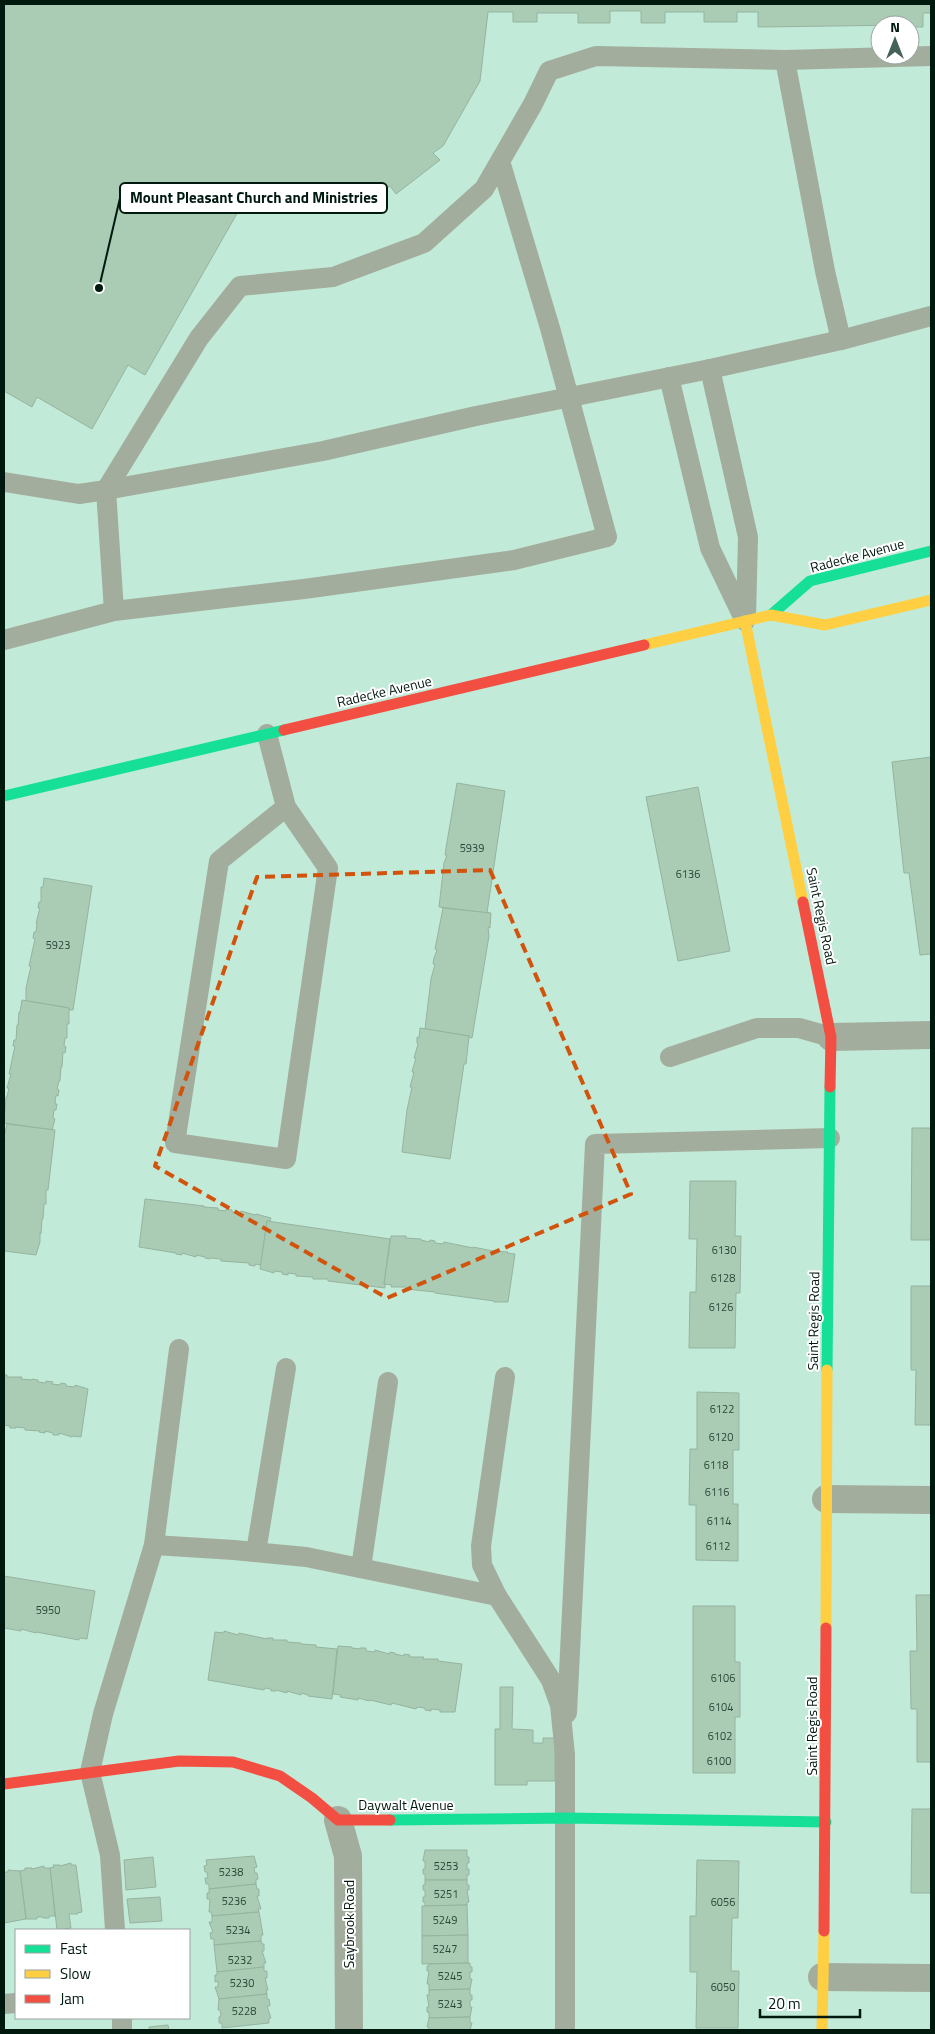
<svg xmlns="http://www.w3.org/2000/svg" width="935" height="2034" font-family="'Titillium Web',sans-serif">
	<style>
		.building { fill: #aacbb4; stroke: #95b4a0 }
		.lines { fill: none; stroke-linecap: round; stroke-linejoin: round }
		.lane { stroke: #a3ad9d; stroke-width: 20 }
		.street { stroke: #a3ad9d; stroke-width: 28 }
		.fast { stroke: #16e098; stroke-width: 11 }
		.slow { stroke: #ffcf43; stroke-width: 11 }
		.jam { stroke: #f24e42; stroke-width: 11 }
		.marked { fill: none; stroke: #d1530c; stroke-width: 4; stroke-dasharray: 10 6; stroke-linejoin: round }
		.labels { text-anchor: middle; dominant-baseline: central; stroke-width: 4; stroke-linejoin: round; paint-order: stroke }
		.number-label { font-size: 11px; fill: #2a4638 }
		.street-label { font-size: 14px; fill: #00190f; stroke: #fff }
		.leader { fill: none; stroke: #00190f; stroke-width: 2 }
		.callout-dot { fill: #00190f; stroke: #fff; stroke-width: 2 }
		.callout { fill: #fff; stroke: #00190f; stroke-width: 2 }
		.callout-label { font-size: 15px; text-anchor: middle; font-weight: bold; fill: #00190f }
	</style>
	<rect width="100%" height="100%" fill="#c2ead8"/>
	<g class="building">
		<polygon points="4,4 931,4 931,13 923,13 923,27 910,27 910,25 758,27 758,12 737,12 737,22 704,22 704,12 665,12 665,23 641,23 641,11 610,11 610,23 578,23 578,13 537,13 537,22 513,22 513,12 488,12 480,81 443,146 433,153 440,160 396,194 390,186 383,192 310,211 243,203 145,375 128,365 92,429 37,397 32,407 4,391"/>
		<polygon points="931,757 931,954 920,955 909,873 904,873 892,762"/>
		<polygon points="457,783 505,791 487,913 439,907 444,863 447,855 445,855 446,848"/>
		<polygon points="698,787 730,951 678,961 646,797"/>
		<polygon points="44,878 92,886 73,1010 69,1010 69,1008 26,1001 26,988 31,966 29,966 35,939 33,938 34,932 36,932 37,923 36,923 40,908 38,908 39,902 41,902 41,887 43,887"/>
		<polygon points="443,908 491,913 490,928 488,927 489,936 472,1038 468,1037 469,1036 425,1029 431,979 435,964 433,964 434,958 437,950 435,949"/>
		<polygon points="22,1000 69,1008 69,1024 67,1024 67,1038 65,1038 64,1046 66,1047 65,1053 63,1052 62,1067 61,1067 60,1081 59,1081 57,1089 59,1090 58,1096 56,1095 55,1104 57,1104 56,1110 54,1110 53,1118 55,1119 52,1130 4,1123 6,1097 7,1097 9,1088 7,1088 11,1074 9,1074 15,1046 13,1046 14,1040 16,1040 17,1025 18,1025 19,1012 20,1012"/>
		<polygon points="420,1028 469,1036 466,1064 464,1064 450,1159 402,1152 407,1110 412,1087 410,1087 414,1072 412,1072 416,1058 414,1058 418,1044 417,1043 417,1037 419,1038"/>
		<polygon points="7,1124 55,1130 48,1190 46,1190 46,1204 44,1204 43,1219 42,1219 41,1234 40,1233 40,1242 36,1255 4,1251 4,1146 5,1138 4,1137"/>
		<polygon points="912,1128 931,1128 931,1240 911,1240"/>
		<polygon points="690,1181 736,1181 735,1236 741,1236 740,1293 736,1293 735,1348 689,1348 690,1292 696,1292 697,1239 689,1239"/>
		<polygon points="145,1199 204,1206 204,1207 218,1208 218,1210 226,1211 226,1209 232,1210 232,1212 240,1213 241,1211 255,1215 256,1214 271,1218 270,1221 267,1221 261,1265 255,1264 255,1266 249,1265 249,1263 221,1261 221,1259 211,1258 210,1259 205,1258 205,1257 196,1255 196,1257 182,1253 182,1255 176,1254 176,1253 139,1247"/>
		<polygon points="267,1221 390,1239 384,1284 385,1284 385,1288 328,1281 328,1279 313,1279 313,1277 296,1276 296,1274 288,1273 288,1275 282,1274 282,1272 274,1271 274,1273 260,1269"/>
		<polygon points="391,1236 406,1236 406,1238 421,1239 421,1240 429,1242 430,1240 435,1241 435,1243 443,1244 444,1242 473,1248 473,1247 493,1251 508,1252 507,1253 515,1254 508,1302 494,1302 494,1301 435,1293 435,1292 406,1289 406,1287 391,1287 392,1285 384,1284"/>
		<polygon points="911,1286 931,1286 931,1425 915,1425 916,1370 911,1370"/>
		<polygon points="4,1375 7,1375 7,1377 22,1377 21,1379 32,1380 32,1379 38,1380 38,1382 46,1383 46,1381 53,1382 52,1384 60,1385 61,1383 66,1384 66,1386 75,1387 75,1385 88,1389 81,1437 73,1436 72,1437 59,1433 59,1435 53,1435 53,1433 45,1431 45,1433 39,1432 40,1431 25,1430 25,1428 16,1427 16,1428 10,1428 10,1426 4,1425"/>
		<polygon points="697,1392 739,1393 739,1450 733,1450 733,1504 738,1504 738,1561 696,1560 696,1505 689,1505 690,1449 697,1449"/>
		<polygon points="4,1576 95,1591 87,1639 79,1638 79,1640 36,1632 36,1633 21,1629 21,1631 4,1628"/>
		<polygon points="916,1595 931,1595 931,1762 917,1762 917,1709 911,1709 910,1651 917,1651"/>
		<polygon points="693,1606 735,1606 735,1662 740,1662 740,1717 735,1717 735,1773 693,1773"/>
		<polygon points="224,1631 238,1635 239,1633 267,1639 267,1638 273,1638 273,1640 287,1640 287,1642 301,1643 301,1644 316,1645 316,1647 337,1649 332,1699 308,1696 308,1695 301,1693 301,1695 287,1691 287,1693 276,1690 276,1691 271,1691 271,1689 265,1688 264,1690 208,1680 215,1632 224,1633"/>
		<polygon points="338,1646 352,1647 352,1648 360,1649 360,1648 366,1648 366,1651 375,1652 375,1650 389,1654 390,1652 395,1653 395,1654 404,1656 404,1654 410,1655 409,1657 424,1657 423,1659 438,1659 438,1661 462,1664 455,1712 440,1712 440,1710 431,1709 431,1711 425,1710 425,1708 417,1707 416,1709 392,1703 391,1705 370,1700 369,1701 358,1698 358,1700 340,1697 341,1695 333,1694"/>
		<polygon points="500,1687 513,1687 512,1729 533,1730 533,1743 543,1743 543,1738 555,1738 555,1781 527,1781 527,1785 495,1785 495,1729 500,1729"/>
		<polygon points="912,1809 931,1809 931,1893 911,1893"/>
		<polygon points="425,1850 467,1850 467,1857 469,1857 469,1863 467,1863 467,1869 469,1869 469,1875 467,1875 467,1880 425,1880 425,1874 423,1874 423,1869 425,1869 425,1861 423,1861"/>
		<polygon points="254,1856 257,1867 254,1868 255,1873 257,1873 258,1879 256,1880 256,1884 209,1889 209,1884 206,1884 205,1878 208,1878 207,1872 205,1872 204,1866 207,1865 206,1860"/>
		<polygon points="153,1857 156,1887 126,1890 124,1860"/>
		<polygon points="697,1860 739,1861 738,1918 732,1918 731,1971 739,1971 738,2028 696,2028 697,1972 690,1972 690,1916 696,1916"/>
		<polygon points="71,1863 71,1865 76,1865 82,1912 77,1913 78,1914 69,1914 71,1928 57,1930 50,1868 54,1867 53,1865 60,1865 60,1866"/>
		<polygon points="44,1866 44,1868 50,1868 55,1916 49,1916 49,1918 43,1918 43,1917 37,1917 37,1919 26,1919 20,1871 25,1870 25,1868 32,1868 32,1869"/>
		<polygon points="8,1870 20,1871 26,1919 4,1923 4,1872 8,1872"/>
		<polygon points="425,1880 467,1880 467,1885 469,1885 469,1890 467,1890 469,1902 467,1902 467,1905 425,1906 425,1902 423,1902 423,1897 425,1897 425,1890 423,1890 423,1885 425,1885"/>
		<polygon points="256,1884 257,1889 259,1889 259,1896 257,1896 261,1909 258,1909 259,1912 212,1916 211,1912 209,1912 210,1899 207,1899 207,1893 209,1893 209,1889"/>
		<polygon points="160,1897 162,1921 130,1923 127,1899"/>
		<polygon points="467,1905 468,1935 422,1936 422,1906"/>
		<polygon points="259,1912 263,1935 261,1935 261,1941 214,1945 214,1939 211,1939 210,1933 213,1932 209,1922 212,1922 212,1916"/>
		<polygon points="468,1935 468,1963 422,1964 422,1936"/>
		<polygon points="261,1941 262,1944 264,1944 264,1951 262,1951 266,1963 264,1963 264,1967 217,1972 214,1945"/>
		<polygon points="470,1963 470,1967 472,1967 472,1972 470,1972 470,1979 472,1979 470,1989 429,1990 429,1984 427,1984 429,1971 427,1971 427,1966 429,1966 429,1964"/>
		<polygon points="264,1967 264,1971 267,1971 267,1978 265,1978 268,1990 266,1990 267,1994 219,1999 215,1987 218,1987 218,1981 215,1982 215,1975 217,1975 217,1972"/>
		<polygon points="470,1989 470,1995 472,1995 472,2000 470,2000 470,2007 472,2007 470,2017 429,2018 429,2012 427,2012 427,2007 429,2007 427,1995 429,1995 429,1990"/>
		<polygon points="267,1994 267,1999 269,1999 270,2006 267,2006 271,2018 269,2018 269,2023 222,2028 222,2023 219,2023 219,2017 221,2016 220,2010 218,2010 219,1999"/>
		<polygon points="470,2017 470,2023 472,2023 470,2030 429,2030 429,2027 427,2027 429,2018"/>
		<polygon points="168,2025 169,2030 149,2030 149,2027"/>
	</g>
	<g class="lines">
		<g class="lane">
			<polyline points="500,161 550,328 607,537 514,560 304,589 114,611 106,490 199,338 240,286 333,277 424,243 484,189 533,104 549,71 596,56 785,60"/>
			<polyline points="841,340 931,316"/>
			<polyline points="710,369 748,537 746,617"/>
			<polyline points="669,377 710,548 745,621"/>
			<polyline points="4,482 79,494 106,490 323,451 476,416 710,369 841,340 825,271 785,60 931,56"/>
			<polyline points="4,640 114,611"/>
			<polyline points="267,734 286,807 328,868 286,1159 175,1143 219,861 286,807"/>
			<polyline points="670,1057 757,1028 799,1028 831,1037"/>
			<polyline points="154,1545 179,1349"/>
			<polyline points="256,1552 286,1368"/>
			<polyline points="361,1568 388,1382"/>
			<polyline points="497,1596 482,1565 481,1546 505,1377"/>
			<polyline points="567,1713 595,1144 830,1138"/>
			<polyline points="115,1930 110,1855 90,1772 103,1714 154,1545 234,1550 306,1557 497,1596 551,1680 560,1705 565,1755 565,2030"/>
			<polyline points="4,2004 16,2003"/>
			<polyline points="122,2018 122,2030"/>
		</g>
		<g class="street">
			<polyline points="831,1037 931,1035"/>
			<polyline points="826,1499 931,1500"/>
			<polyline points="338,1820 348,1856 349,2030"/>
			<polyline points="822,1977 931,1978"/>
		</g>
		<g class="fast">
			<polyline points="771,615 810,581 931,551"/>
			<polyline points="4,796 284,730"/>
			<polyline points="827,1370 830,1087"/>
			<polyline points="390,1820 566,1818 826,1822"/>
		</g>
		<g class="slow">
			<polyline points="745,621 803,902"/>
			<polyline points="644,645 771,615 825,625 931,600"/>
			<polyline points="826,1628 827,1370"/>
			<polyline points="822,2030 824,1931"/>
		</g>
		<g class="jam">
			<polyline points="284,730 644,645"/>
			<polyline points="803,902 831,1037 830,1087"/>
			<polyline points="4,1784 179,1761 233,1762 280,1776 312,1798 338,1820 390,1820"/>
			<polyline points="824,1931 826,1628"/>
		</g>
	</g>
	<path class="marked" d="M490,870L631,1194L387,1298L155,1166L257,877Z"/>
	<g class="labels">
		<g class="number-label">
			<text x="472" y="848">5939</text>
			<text x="688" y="874">6136</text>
			<text x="58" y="945">5923</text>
			<text x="724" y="1250">6130</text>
			<text x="723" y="1278">6128</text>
			<text x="721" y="1307">6126</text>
			<text x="722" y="1409">6122</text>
			<text x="721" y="1437">6120</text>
			<text x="716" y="1465">6118</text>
			<text x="717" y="1492">6116</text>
			<text x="719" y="1521">6114</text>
			<text x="718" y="1546">6112</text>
			<text x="48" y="1610">5950</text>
			<text x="723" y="1678">6106</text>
			<text x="721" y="1707">6104</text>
			<text x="720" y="1736">6102</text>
			<text x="719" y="1761">6100</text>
			<text x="446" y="1866">5253</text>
			<text x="231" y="1872">5238</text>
			<text x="446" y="1894">5251</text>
			<text x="234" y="1901">5236</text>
			<text x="723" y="1902">6056</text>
			<text x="445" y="1920">5249</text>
			<text x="238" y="1930">5234</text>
			<text x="445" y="1949">5247</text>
			<text x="240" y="1960">5232</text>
			<text x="450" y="1976">5245</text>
			<text x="242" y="1983">5230</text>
			<text x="723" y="1987">6050</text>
			<text x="450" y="2004">5243</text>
			<text x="244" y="2011">5228</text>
		</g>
		<g class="street-label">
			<text transform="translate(857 555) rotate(-15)">Radecke Avenue</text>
			<text transform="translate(384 691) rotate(-13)">Radecke Avenue</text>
			<text transform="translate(822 916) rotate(78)">Saint Regis Road</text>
			<text transform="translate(813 1321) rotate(-89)">Saint Regis Road</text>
			<text transform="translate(811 1726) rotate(-90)">Saint Regis Road</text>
			<text x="406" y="1804">Daywalt Avenue</text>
			<text transform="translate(348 1924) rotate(-90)">Saybrook Road</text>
		</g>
	</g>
	<path class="leader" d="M99 288L120 198"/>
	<circle class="callout-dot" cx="99" cy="288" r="5"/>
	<rect class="callout" x="120" y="183" width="267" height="30" rx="5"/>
	<g class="callout-label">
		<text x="254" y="203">Mount Pleasant Church and Ministries</text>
	</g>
	<rect width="935" height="2034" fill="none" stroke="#00190f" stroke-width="10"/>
	<rect x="15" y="1929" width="175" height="90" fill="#ffffff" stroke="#99a39f"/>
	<rect x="25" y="1945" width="25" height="8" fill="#16e098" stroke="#99a39f"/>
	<text x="60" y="1954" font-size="15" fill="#00190f">Fast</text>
	<rect x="25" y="1970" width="25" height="8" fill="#ffcf43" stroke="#99a39f"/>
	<text x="60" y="1979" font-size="15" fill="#00190f">Slow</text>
	<rect x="25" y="1995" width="25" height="8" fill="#f24e42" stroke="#99a39f"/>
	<text x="60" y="2004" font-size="15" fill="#00190f">Jam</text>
	<g transform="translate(895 40)"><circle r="24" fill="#ffffff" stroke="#99a39f"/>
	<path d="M0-4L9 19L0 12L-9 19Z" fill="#446255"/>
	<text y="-8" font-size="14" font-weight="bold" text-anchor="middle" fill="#00190f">N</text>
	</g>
	<path d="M760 2009v8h100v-8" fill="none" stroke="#00190f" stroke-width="2.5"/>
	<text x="768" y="2009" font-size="15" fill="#00190f" stroke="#ffffff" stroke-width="4" paint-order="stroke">20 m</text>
</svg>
